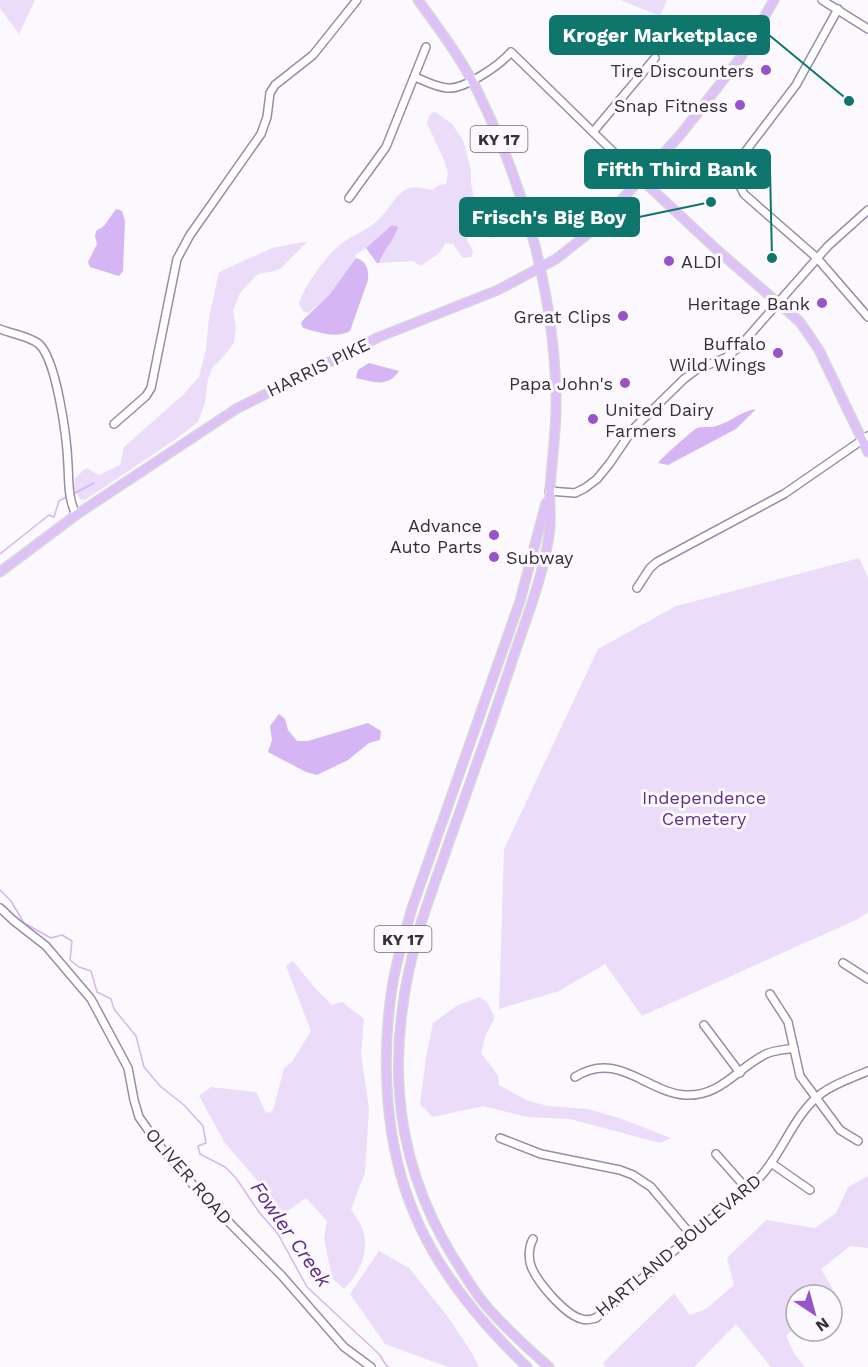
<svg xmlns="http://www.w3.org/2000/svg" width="868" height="1367" font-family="'Work Sans',sans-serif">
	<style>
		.green { fill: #ebddfa }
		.water { fill: #d5b5f4 }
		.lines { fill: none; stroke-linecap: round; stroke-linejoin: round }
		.stream { stroke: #d5b5f4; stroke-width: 1.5 }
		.minor-casing { stroke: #998ca7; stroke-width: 10 }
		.major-casing { stroke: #d7d5d8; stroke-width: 11 }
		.minor { stroke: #fff; stroke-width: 7 }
		.major { stroke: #dec1f7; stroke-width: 8 }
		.poi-dot { fill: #9754ca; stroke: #fbf8fe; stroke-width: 2 }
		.labels { text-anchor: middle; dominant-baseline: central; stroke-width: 6; stroke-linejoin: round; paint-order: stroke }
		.shield { fill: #fbf8fe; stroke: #706b76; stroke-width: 1.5 }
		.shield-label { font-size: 16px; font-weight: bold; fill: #352f3b }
		.poi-label { font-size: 18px; fill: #352f3b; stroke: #fbf8fe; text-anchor: end }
		.street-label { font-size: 18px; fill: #352f3b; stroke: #fbf8fe }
		.park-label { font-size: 18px; fill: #633089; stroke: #fbf8fe }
		.water-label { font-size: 20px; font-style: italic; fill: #5e2b84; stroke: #fbf8fe }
		.leader { fill: none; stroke: #0f766e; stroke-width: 2 }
		.callout-dot { fill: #0f766e; stroke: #fbf8fe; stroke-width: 2 }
		.callout { fill: #0f766e; stroke: #0f766e; stroke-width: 2 }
		.callout-label { font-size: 20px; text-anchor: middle; font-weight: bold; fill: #fff }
	</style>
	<rect width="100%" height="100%" fill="#fbf8fe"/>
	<g class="green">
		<polygon points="0,0 35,0 19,34 0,8"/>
		<polygon points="620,0 667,0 660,16"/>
		<path d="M434,111L452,124L463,140L471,170V183L474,199L478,209L490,222L502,230L500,236L491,238L483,229H473L468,234L467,240L473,251L471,257L463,258L453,244L446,243L439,253L421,266L413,261L379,263L382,255L396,233L392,225L366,248L355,255L356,258L330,294L308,313L303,311L299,304C303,287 330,250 345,241C358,233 373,227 383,215C391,206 397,193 409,188C416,186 424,189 432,190L439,185L446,184L448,174L444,160L427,123L429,116Z"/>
		<polygon points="308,241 281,268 275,271 258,274 240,293 233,311 236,327 234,343 224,356 213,367 208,379 205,403 198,422 176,439 85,500 80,499 74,489 75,478 86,468 99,475 120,465 124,447 183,395 199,377 206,349 209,318 219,272 272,248"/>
		<polygon points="859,558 868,577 868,912 858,919 642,1016 605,964 559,991 499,1009 504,849 598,649 676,606"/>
		<path d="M293,961L315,988L332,1005L342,1002L364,1019L361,1054L369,1109L365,1173L351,1209C355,1216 361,1223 363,1231C370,1251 359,1275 344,1289L332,1278L324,1238L327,1221L306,1198L280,1216L256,1179L225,1143L199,1096L211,1087L256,1092L266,1113L273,1111L284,1068L292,1062L311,1031L286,966Z"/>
		<polygon points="480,997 487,1002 495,1018 486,1034 481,1053 498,1075 499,1085 526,1100 548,1106 588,1109 622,1119 671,1138 660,1143 570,1119 527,1117 483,1106 433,1117 420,1104 426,1057 433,1023 458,1005"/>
		<polygon points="868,1176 868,1248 850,1246 821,1269 835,1293 832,1296 796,1295 796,1327 786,1336 794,1353 805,1367 771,1367 736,1324 694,1367 605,1367 603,1363 674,1293 690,1315 706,1309 734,1285 727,1258 766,1220 815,1228 836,1213 848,1187"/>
		<polygon points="379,1251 409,1268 448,1317 472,1353 479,1367 448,1367 385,1344 350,1294"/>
	</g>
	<g class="water">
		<polygon points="116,209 122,211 125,221 123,271 119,276 90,267 88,262 97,244 95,236 96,231 104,226"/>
		<path d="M392,225L398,227C394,241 383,250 379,263H377L366,248Z"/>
		<path d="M356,258C367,261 369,270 368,280L350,331C336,339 318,332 303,328L301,323L303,320L330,294Z"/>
		<path d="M369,363L399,371C387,388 375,382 356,378L358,370Z"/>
		<path d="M756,409L736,429L668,465L658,463C660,459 693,430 697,428C703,426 710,428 716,426C731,422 741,411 756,409Z"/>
		<polygon points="279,714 285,719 288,730 297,741 308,741 368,723 381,731 380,740 369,743 348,760 317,775 306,772 268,752 272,740 270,726"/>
	</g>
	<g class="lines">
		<g class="stream">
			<polyline points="73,494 94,483"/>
			<polyline points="0,554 49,515 54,517 59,501 66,497"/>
			<polyline points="0,890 11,901 24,923 51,938 62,935 72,941 70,960 79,967 91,971 97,992 111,999 114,1009 136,1036 144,1067 160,1086 184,1105 203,1126 206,1143 198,1146 200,1154 225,1167 236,1178 259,1212 278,1234 307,1287 379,1354 386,1365 389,1367"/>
		</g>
		<defs>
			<g id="minor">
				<polyline points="822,0 868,29"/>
				<polyline points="838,9 796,85 742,156 737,172 739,184 744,194 817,258 868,317"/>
				<path d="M415,77C425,81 436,87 447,88C464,90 500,65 511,52L641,179"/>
				<polyline points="593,132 655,58"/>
				<polyline points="349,198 386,147 426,47"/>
				<path d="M0,329C12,334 29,336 39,344C57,361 67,439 68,465C69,483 68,498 76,515"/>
				<polyline points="114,424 146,396 151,388 177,259 190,235 261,134 267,117 270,93 275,85 313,55 357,0"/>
				<polyline points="549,491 575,493 585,488 597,479 610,463 633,429 684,379 696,370 727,357 740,346 828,246 868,210"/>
				<polyline points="637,588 650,568 657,562 784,494 868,436"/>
				<polyline points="0,908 14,921 46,946 91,999 128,1068 134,1100 139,1117 158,1144 201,1194 282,1276 344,1347 371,1367"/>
				<polyline points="843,963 868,979"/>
				<polyline points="770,994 788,1022 800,1076 840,1130 858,1141"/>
				<polyline points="704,1025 740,1073"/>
				<path d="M575,1077C618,1050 646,1092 685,1095C721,1097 737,1068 766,1054C774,1050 785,1050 794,1048"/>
				<polyline points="500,1138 541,1154 620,1170 633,1175 651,1187 692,1236"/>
				<polyline points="716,1154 747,1189"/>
				<polyline points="771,1163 810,1190"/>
				<path d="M533,1239C529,1246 528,1257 531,1266C537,1282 565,1315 582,1319C587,1321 591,1319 596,1318L761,1176C784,1150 794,1114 822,1093C836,1083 852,1078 868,1071"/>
			</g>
			<g id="major">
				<path d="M418,0C439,29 461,58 477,90C523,183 554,291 556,396C557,427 552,457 550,488C549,501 551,515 550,528C545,571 528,614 514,655C485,745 451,833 421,923C386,1041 388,1150 453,1257C463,1272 472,1289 484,1303C503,1326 526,1347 549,1367"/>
				<polyline points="641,179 716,249 800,322 819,350 868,452"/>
				<polyline points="0,572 76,515 236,409 379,337 498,290 556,259 598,226 681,134 741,57 774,0"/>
				<path d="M527,1367C481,1323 438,1272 414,1213C385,1144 381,1061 392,988C396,961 405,934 412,908L520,601L546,503"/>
			</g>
		</defs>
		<use href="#minor" class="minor-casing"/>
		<use href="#major" class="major-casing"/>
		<use href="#minor" class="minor"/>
		<use href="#major" class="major"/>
	</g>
	<g class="poi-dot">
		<circle cx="766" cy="70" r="6"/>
		<circle cx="740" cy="105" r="6"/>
		<circle cx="669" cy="261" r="6"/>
		<circle cx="822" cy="303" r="6"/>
		<circle cx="623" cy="316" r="6"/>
		<circle cx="778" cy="353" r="6"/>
		<circle cx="625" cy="383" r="6"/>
		<circle cx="593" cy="419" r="6"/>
		<circle cx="494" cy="535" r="6"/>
		<circle cx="494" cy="557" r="6"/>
	</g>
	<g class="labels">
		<g class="shield">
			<rect x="470.5" y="126" width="57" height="26" rx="4.5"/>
			<rect x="374.5" y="926" width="57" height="26" rx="4.5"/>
		</g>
		<g class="shield-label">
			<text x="499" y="139">KY 17</text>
			<text x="403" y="939">KY 17</text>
		</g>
		<g class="poi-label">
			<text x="754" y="70">Tire Discounters</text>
			<text x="728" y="105">Snap Fitness</text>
			<text x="681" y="261" text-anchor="start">ALDI</text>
			<text x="810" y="303">Heritage Bank</text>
			<text x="611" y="316">Great Clips</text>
			<text x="766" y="343">Buffalo<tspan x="766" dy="21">Wild Wings</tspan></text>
			<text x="613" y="383">Papa John's</text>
			<text x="605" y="409" text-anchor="start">United Dairy<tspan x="605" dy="21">Farmers</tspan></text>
			<text x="482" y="525">Advance<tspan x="482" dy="21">Auto Parts</tspan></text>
			<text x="506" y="557" text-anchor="start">Subway</text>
		</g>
		<g class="street-label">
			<text transform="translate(318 367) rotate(-26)">HARRIS PIKE</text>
			<text transform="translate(189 1176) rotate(49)">OLIVER ROAD</text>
			<text transform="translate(678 1245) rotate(-40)">HARTLAND BOULEVARD</text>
		</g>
		<g class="park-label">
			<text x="704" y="797">Independence<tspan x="704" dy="21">Cemetery</tspan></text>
		</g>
		<g class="water-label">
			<text transform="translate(291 1234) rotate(55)">Fowler Creek</text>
		</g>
	</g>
	<path class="leader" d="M849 101L769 35M772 258L770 169M711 202L639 217"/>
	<g class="callout-dot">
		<circle cx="849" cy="101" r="6"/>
		<circle cx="772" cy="258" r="6"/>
		<circle cx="711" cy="202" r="6"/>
	</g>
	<g class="callout">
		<rect x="550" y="16" width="219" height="38" rx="6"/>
		<rect x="585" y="150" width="185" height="38" rx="6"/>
		<rect x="460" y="198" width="179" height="38" rx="6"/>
	</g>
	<g class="callout-label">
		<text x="660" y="42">Kroger Marketplace</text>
		<text x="677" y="176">Fifth Third Bank</text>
		<text x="549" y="224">Frisch's Big Boy</text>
	</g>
	<g transform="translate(814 1313) rotate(144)"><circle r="28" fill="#fbf8fe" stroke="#aca8b0" stroke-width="1.5"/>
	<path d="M0-4.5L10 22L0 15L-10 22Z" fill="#9754ca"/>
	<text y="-9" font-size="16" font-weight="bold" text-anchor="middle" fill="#352f3b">N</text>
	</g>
</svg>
